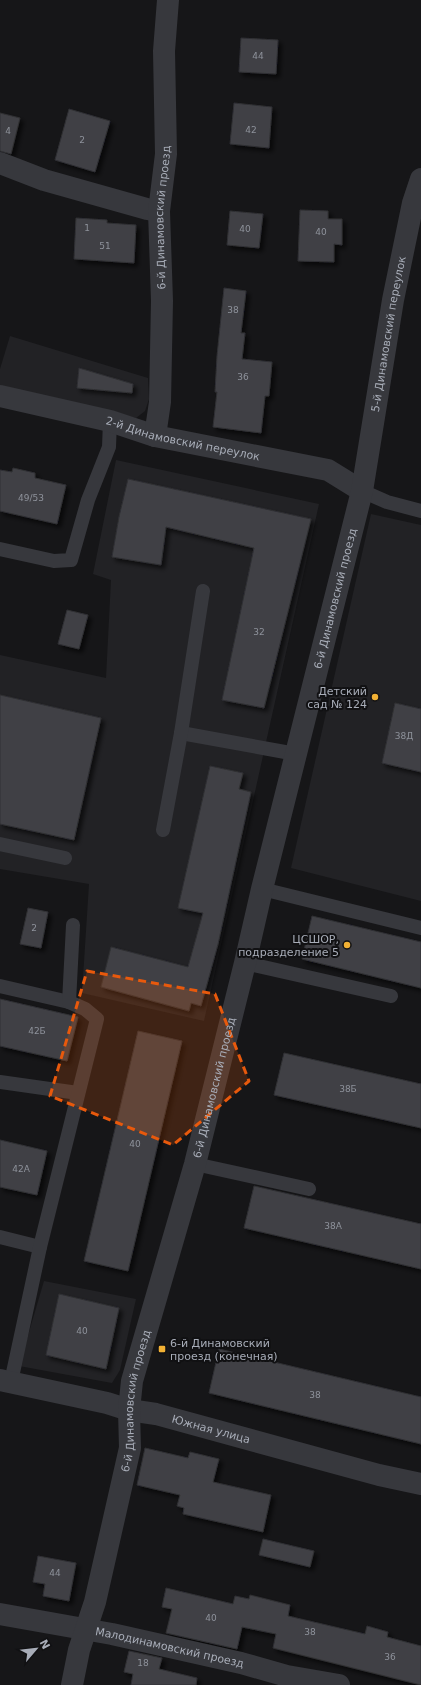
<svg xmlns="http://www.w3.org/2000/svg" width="421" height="1685" font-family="'DejaVu Sans',sans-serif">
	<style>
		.built { fill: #222225 }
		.building { fill: #404145; stroke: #303034; filter: url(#shadow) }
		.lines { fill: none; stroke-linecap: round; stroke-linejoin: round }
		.service { stroke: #37383d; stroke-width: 14 }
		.minor { stroke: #37383d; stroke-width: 22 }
		.marked { fill: #e8590c; fill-opacity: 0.2; stroke: #e8590c; stroke-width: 3; stroke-dasharray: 8 5; stroke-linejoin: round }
		.poi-dot { fill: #f2b134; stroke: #111113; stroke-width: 1.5 }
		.labels { text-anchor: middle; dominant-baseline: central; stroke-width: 4; stroke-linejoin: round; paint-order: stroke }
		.number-label { font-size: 9px; fill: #8e929b }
		.street-label { font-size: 11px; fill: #a8adb8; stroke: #111113 }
		.poi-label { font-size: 11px; fill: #a8adb8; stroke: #111113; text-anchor: end }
	</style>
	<defs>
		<filter id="shadow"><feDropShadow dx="3.5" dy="3.5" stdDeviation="2" flood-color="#0009"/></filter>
	</defs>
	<rect width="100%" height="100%" fill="#161618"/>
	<g class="built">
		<polygon points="10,336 148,378 149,399 145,411 136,418 0,386 0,369"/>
		<polygon points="116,460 319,504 204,1021 82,993 89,884 0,869 0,655 106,678 111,580 93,574"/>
		<polygon points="371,514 421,525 421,901 291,868"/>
		<polygon points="44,1281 136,1299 120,1370 112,1383 19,1366"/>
	</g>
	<g class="building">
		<polygon points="241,38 278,40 276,74 239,72"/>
		<polygon points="234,103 272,107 269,148 230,144"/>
		<polygon points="69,109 110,121 95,172 55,160"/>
		<polygon points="0,113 20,118 11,154 0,151"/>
		<polygon points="300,210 328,211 328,219 342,219 342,245 334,244 334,262 298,261"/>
		<polygon points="230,211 263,214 259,248 227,245"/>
		<polygon points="76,218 107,220 107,223 136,225 134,263 74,259"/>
		<polygon points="224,288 246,291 241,333 245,333 242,359 272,362 269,396 265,396 261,433 213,427 217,392 215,392 217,356"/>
		<polygon points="79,368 133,384 132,393 77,388"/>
		<polygon points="13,468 35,473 35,478 66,485 57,524 0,511 0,470 12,472"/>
		<polygon points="128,479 311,519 264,708 222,700 254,548 166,527 161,565 112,557 119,517"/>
		<polygon points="67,610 88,615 79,649 58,644"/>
		<polygon points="0,695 101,718 74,840 0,824"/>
		<polygon points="395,703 421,709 421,772 382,763"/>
		<polygon points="210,766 243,773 239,789 251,792 218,944 201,1006 191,1003 189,1011 101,987 111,947 188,967 203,913 178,908"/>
		<polygon points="28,908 48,912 41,948 20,944"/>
		<polygon points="312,916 421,942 421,988 302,959"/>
		<polygon points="0,999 78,1017 67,1061 0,1046"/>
		<polygon points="138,1031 182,1041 128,1271 84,1261"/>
		<polygon points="284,1053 421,1084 421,1128 274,1095"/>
		<polygon points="0,1140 47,1151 37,1195 0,1187"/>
		<polygon points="254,1186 421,1224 421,1269 244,1228"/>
		<polygon points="59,1294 119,1308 106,1369 46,1355"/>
		<polygon points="219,1349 421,1397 421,1444 209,1393"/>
		<polygon points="145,1448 188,1458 190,1452 219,1459 213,1482 271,1495 263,1532 183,1514 184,1508 177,1506 180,1495 137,1485"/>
		<polygon points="263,1539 314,1551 310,1567 259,1555"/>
		<polygon points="38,1556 76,1563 69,1601 43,1596 45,1584 33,1582"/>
		<polygon points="166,1588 233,1604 235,1596 249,1599 250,1595 290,1605 288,1616 365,1634 367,1626 388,1632 387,1637 421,1646 421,1685 273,1648 276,1634 242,1627 237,1649 166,1633 172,1609 162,1607"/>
		<polygon points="129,1651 162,1658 159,1669 197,1678 196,1685 131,1685 133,1674 124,1672"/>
	</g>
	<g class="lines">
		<g class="service">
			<polyline points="362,491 387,502 421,511"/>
			<polyline points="0,549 54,561 71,560 88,500 109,447 110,421"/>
			<polyline points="181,733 296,754"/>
			<polyline points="163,830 181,733 203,591"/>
			<polyline points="0,844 65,858"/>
			<polyline points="262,889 421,928"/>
			<polyline points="245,963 391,996"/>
			<polyline points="0,986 69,1002"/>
			<polyline points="0,1082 78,1093"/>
			<polyline points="195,1164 309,1189"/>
			<polyline points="0,1237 40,1247"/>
			<polyline points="11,1382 40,1247 97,1019 85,1009 69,1002 73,925"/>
		</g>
		<g class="minor">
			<polyline points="0,163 44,180 147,209 159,211"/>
			<path id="s1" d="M0,396L110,421L155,436L328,470L362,491"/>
			<path id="s2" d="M155,436L160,402L162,301L159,211L166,154L164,51L168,0"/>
			<path id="s3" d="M0,1380L107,1403L129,1410L156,1414L379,1475L421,1484"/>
			<path id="s4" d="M0,1614L112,1634L241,1663L287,1676L339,1685"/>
			<path id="s5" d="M72,1685L79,1650L95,1602L130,1448L129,1410L132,1381L195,1164L245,963L262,889L362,491L393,300L413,203L421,179"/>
		</g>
	</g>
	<path class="marked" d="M87,971L215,994L249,1081L173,1145L50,1096Z"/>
	<g class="poi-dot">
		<circle cx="375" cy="697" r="4"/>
		<circle cx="347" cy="945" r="4"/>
		<rect x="158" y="1345" width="8" height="8" rx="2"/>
	</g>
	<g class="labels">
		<g class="number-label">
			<text x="258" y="56">44</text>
			<text x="251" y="130">42</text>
			<text x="8" y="131">4</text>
			<text x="82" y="140">2</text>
			<text x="87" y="228">1</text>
			<text x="245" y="229">40</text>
			<text x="321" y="232">40</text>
			<text x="105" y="246">51</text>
			<text x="233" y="310">38</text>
			<text x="243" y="377">36</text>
			<text x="31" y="498">49/53</text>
			<text x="259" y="632">32</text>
			<text x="404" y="736">38Д</text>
			<text x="34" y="928">2</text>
			<text x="37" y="1031">42Б</text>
			<text x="348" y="1089">38Б</text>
			<text x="135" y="1144">40</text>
			<text x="21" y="1169">42А</text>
			<text x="333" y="1226">38А</text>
			<text x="82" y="1331">40</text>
			<text x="315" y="1395">38</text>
			<text x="55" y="1573">44</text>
			<text x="211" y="1618">40</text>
			<text x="310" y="1632">38</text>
			<text x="390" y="1657">36</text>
			<text x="143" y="1663">18</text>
		</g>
		<g class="street-label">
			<text stroke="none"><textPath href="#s2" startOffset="219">6-й Динамовский проезд</textPath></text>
			<text stroke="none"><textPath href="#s5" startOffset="1390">5-й Динамовский переулок</textPath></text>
			<text stroke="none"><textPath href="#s1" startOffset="188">2-й Динамовский переулок</textPath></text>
			<text stroke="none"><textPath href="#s5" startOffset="1120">6-й Динамовский проезд</textPath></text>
			<text stroke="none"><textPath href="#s5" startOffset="616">6-й Динамовский проезд</textPath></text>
			<text stroke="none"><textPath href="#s5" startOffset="292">6-й Динамовский проезд</textPath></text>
			<text stroke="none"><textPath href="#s3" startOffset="217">Южная улица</textPath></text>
			<text stroke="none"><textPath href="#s4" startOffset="173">Малодинамовский проезд</textPath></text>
		</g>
		<g class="poi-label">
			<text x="367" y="691">Детский<tspan x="367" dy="13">сад № 124</tspan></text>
			<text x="339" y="939">ЦСШОР,<tspan x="339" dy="13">подразделение 5</tspan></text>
			<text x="170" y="1343" text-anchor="start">6-й Динамовский<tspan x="170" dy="13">проезд (конечная)</tspan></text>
		</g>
	</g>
	<g transform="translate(36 1649) rotate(62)" stroke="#111113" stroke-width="3" paint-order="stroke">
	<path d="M0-3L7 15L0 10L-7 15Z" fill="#a8adb8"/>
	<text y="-6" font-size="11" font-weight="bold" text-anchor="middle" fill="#a8adb8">N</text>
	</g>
</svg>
